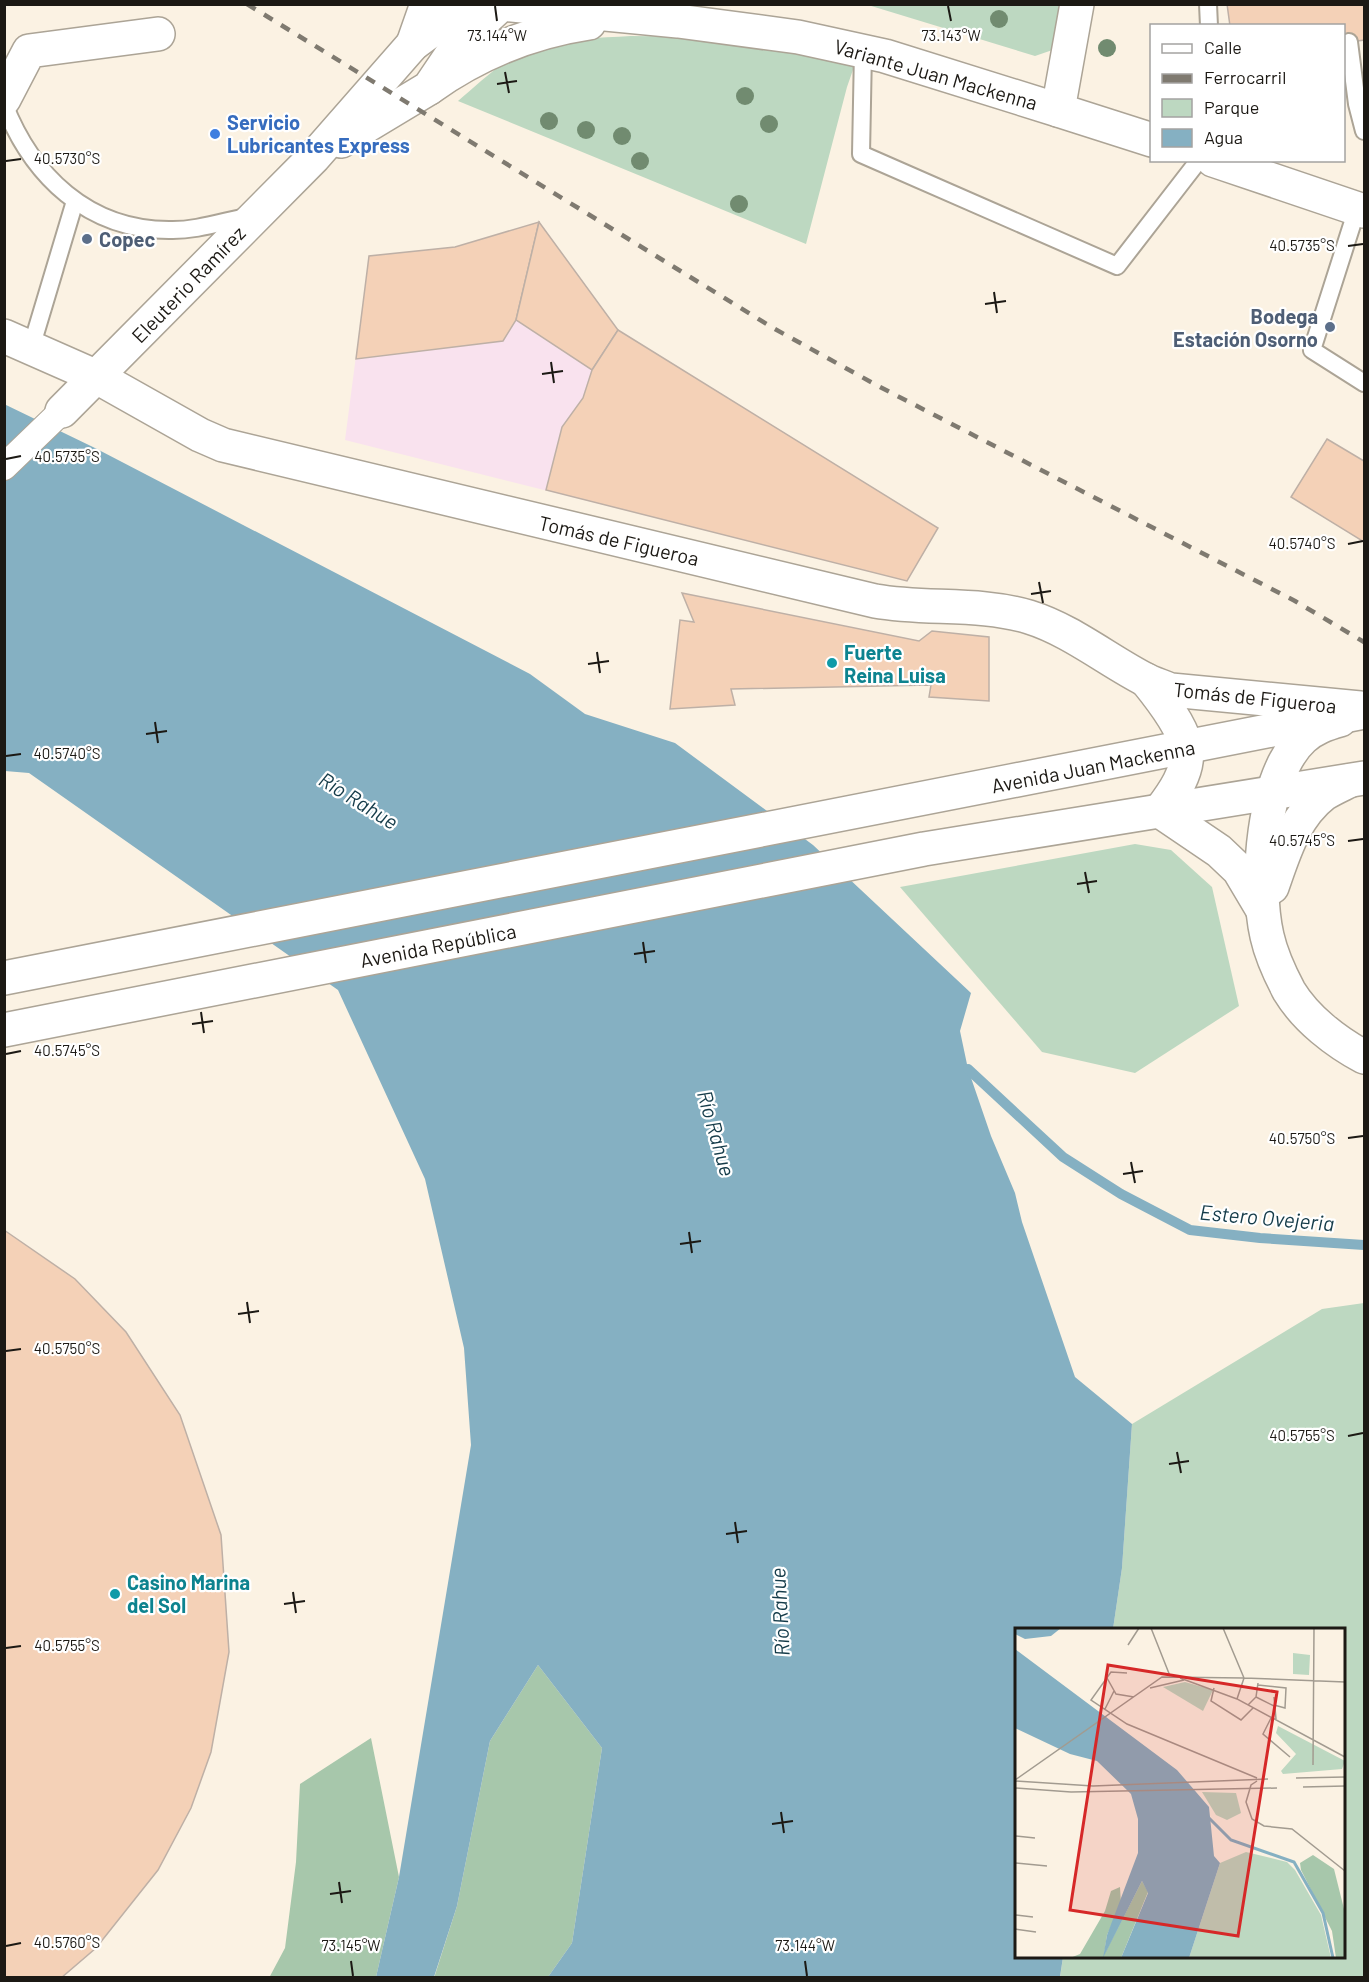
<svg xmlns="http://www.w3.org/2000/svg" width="1369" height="1982" font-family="Barlow,sans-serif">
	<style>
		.industrial { fill: #f9e2ee }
		.green { fill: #bdd8c1 }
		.forest { fill: #a7c7ab }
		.water { fill: #85b0c2 }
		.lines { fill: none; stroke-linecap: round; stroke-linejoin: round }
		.stream { stroke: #85b0c2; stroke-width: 10 }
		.building { fill: #f4d1b7; stroke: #beb0a6; stroke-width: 1.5 }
		.service-casing { stroke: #aca496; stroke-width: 20 }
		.pedestrian-casing { stroke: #aca496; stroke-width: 28 }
		.minor-casing { stroke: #aca496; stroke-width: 36 }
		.tertiary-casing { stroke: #aca496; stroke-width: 36 }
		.secondary-casing { stroke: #aca496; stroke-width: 36 }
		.primary-casing { stroke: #aca496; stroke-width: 36 }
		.service { stroke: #fff; stroke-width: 16 }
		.pedestrian { stroke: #fff; stroke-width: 26 }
		.minor { stroke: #fff; stroke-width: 33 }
		.tertiary { stroke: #fff; stroke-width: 33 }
		.secondary { stroke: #fff; stroke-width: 33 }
		.primary { stroke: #fff; stroke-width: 33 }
		.rail { stroke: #7f7a70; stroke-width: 4.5; stroke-dasharray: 10 10; stroke-linecap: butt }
		.tree { fill: #718b70 }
		.ticks { fill: none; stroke: #1c1914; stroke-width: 2 }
		.shop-dot { fill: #3f7fe0; stroke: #fff; stroke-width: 2 }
		.service-dot { fill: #5c6f8a; stroke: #fff; stroke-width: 2 }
		.culture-dot { fill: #0f9aa8; stroke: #fff; stroke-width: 2 }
		.labels { text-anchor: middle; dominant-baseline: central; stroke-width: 4.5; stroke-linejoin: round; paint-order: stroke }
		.street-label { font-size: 20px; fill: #1c1914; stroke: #fff }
		.shop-label { font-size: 20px; font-weight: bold; fill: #366cbe; stroke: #fff; text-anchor: start }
		.service-label { font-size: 20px; font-weight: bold; fill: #4e5e75; stroke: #fff; text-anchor: start }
		.culture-label { font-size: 20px; font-weight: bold; fill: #0d838f; stroke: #fff; text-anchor: start }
		.water-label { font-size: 21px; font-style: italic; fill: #143b49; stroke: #fff }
		.inset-river { fill: none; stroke: #85b0c2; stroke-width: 3 }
		.inset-road { fill: none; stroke: #a29b90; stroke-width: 1.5 }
		.view { fill: #d62828; fill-opacity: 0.15; stroke: #d62828; stroke-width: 3 }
		.inset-edge { fill: none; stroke: #1c1914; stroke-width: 3 }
		.ticks-label { font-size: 15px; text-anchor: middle; fill: #1c1914; stroke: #fff; stroke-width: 4.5; stroke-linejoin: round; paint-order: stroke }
	</style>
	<rect width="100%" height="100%" fill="#fbf2e3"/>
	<polygon class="industrial" points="539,222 618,330 938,528 907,581 345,440 369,256 455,247"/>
	<g class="green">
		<polygon points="868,5 1070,5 1064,46 1035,56"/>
		<path d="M631,36L728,37L855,64L847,87L806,244L458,101C478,84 509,54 534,47C565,38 599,38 631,36Z"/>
		<polygon points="1135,844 1171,850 1212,887 1239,1006 1135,1073 1042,1052 900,887"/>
		<polygon points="1364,1303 1364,1977 1060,1978 1063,1957 1344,1956 1344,1630 1113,1629 1122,1568 1132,1424 1322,1309"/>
	</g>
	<g class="forest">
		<polygon points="538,1665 602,1748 572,1943 548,1977 434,1978 457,1906 490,1741"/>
		<polygon points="371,1738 399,1877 376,1977 269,1978 285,1948 296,1862 300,1784"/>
	</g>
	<polygon class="water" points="4,404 95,448 530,674 585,714 675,743 813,845 971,993 960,1031 968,1069 991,1136 1015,1193 1022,1222 1075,1377 1132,1424 1122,1568 1113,1629 1016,1630 1016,1956 1063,1957 1060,1977 548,1977 572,1943 602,1748 538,1665 490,1741 457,1906 434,1977 376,1977 399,1877 471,1445 464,1348 425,1179 338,990 29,773 5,771"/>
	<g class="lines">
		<polyline class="stream" points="968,1069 1063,1157 1121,1194 1190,1230 1260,1238 1364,1245"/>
	</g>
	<g class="building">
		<polygon points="1227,4 1364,4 1364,40 1344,43 1344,26 1230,26"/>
		<polygon points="539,222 516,320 503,341 356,359 369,256 455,247"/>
		<polygon points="539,222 618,330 592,370 516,320"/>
		<polygon points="618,330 938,528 907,581 546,490 562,427 583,398 592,370"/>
		<polygon points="1327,439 1364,461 1364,542 1291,497"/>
		<polygon points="682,593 919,641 932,631 989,637 989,701 929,697 931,685 731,689 735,705 670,709 680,620 694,622"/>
		<polygon points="4,1230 75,1279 126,1332 180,1415 221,1535 229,1652 211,1752 191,1808 158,1870 96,1948 61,1978 4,1978"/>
	</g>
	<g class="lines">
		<defs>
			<g id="service">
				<polyline points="1208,4 1209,26"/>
				<polyline points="1349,42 1357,104 1364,131"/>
				<polyline points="863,51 861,154 1117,266 1199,160"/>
				<path d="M4,104C32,176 88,230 169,230C196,231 224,221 251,216"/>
				<polyline points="1357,209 1312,350 1364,383"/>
				<polyline points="31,348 75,201"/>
			</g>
			<polyline id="pedestrian" points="4,467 62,411"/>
			<g id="minor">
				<polyline points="4,99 29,51 158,34"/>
				<polyline points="341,141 429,88 460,42 495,10"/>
				<path d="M4,336L97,377L200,435L223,445L875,601C926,610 979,602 1029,617C1071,630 1107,660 1146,680C1154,684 1163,687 1171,690L1360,708"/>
				<polyline points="62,411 314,157 413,44 440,24 468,12 501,5"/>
				<path d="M1146,680C1159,696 1184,728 1186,748C1190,771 1173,794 1160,811L1219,851L1239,870L1261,907"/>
				<path d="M1340,720C1326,724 1314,728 1303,738C1262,775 1255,884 1267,936C1271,954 1280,974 1289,991C1306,1019 1336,1042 1364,1057"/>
				<path d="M1272,887C1284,853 1294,817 1324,794C1332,789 1341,785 1349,781"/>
			</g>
			<g id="tertiary">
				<polyline points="501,4 678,21 798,37 885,56 1058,110"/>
				<polyline points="413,44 427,4"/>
				<path d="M429,88C478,53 529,32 589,23"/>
			</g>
			<g id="secondary">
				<polyline points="1077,4 1058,110 1152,140"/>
				<polyline points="1213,160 1364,211"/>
			</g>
			<g id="primary">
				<polyline points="4,978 1364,712"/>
				<polyline points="4,1030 924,849 1364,778"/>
			</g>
		</defs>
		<use href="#service" class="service-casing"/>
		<use href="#pedestrian" class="pedestrian-casing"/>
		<use href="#minor" class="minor-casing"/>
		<use href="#tertiary" class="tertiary-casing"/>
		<use href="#secondary" class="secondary-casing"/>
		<use href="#primary" class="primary-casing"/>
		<use href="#service" class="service"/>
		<use href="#pedestrian" class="pedestrian"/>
		<use href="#minor" class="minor"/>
		<use href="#tertiary" class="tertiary"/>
		<use href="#secondary" class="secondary"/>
		<use href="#primary" class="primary"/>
		<polyline class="rail" points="247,4 773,328 880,387 1295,601 1364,642"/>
	</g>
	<g class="tree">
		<circle cx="999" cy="19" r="9"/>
		<circle cx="1107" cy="48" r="9"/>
		<circle cx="745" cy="96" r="9"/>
		<circle cx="549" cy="121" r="9"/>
		<circle cx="769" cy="124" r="9"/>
		<circle cx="586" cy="130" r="9"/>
		<circle cx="622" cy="136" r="9"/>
		<circle cx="640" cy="161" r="9"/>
		<circle cx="739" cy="204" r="9"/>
	</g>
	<path class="ticks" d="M495,6L497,21M948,6L951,21M505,72L509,93M497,84L517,81M6,161L21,159M1348,246L1363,244M994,292L997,313M985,304L1006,301M551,362L554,383M542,374L563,371M6,459L21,456M1348,544L1363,541M1039,582L1043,603M1031,594L1051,591M597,652L600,673M588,664L609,661M155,722L158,743M146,734L167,731M6,756L21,754M1348,841L1363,839M1085,872L1089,893M1077,884L1097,881M643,942L646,963M634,954L655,951M201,1012L204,1033M192,1024L213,1021M6,1054L21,1051M1348,1138L1363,1136M1131,1162L1135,1183M1123,1174L1143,1171M689,1232L692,1253M680,1244L701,1241M247,1302L250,1323M238,1314L259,1311M6,1351L21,1349M1348,1436L1363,1433M1177,1452L1181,1473M1169,1464L1189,1461M735,1522L738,1543M726,1534L747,1531M293,1592L296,1613M284,1604L305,1601M6,1648L21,1646M781,1812L784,1833M772,1824L793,1821M339,1882L342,1903M330,1894L351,1891M6,1946L21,1943M351,1961L353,1976M805,1961L807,1976"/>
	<circle class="shop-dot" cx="215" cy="134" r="6"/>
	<g class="service-dot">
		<circle cx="87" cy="239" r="6"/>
		<circle cx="1330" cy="327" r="6"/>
	</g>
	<g class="culture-dot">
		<circle cx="832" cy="663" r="6"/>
		<circle cx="115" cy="1594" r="6"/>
	</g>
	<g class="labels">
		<g class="street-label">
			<text transform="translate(936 74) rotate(16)">Variante Juan Mackenna</text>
			<text transform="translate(188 284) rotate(-46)">Eleuterio Ramírez</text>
			<text transform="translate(619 540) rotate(13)">Tomás de Figueroa</text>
			<text transform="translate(1255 697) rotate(6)">Tomás de Figueroa</text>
			<text transform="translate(1093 766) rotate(-11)">Avenida Juan Mackenna</text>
			<text transform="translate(438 945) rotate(-11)">Avenida República</text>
		</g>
		<g class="shop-label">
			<text x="227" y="122">Servicio<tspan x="227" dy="23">Lubricantes Express</tspan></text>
		</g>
		<g class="service-label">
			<text x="99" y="239">Copec</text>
			<text x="1318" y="316" text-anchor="end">Bodega<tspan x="1318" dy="23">Estación Osorno</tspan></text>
		</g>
		<g class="culture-label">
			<text x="844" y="652">Fuerte<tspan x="844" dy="23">Reina Luisa</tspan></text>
			<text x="127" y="1582">Casino Marina<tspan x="127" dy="23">del Sol</tspan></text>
		</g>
		<g class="water-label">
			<text transform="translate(359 800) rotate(32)">Río Rahue</text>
			<text transform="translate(717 1133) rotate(74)">Río Rahue</text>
			<text transform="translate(1267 1217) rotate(5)">Estero Ovejeria</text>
			<text transform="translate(779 1612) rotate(-93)">Río Rahue</text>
		</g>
	</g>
	<g transform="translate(1015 1628)">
		<rect width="330" height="330" fill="#fbf2e3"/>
		<path d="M278,25L295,27L294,47L278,46ZM170,54L198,62L188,83L148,59ZM263,98L330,133L327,141L268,146L266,143L281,126L261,105ZM187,164L221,165L226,185L212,192L201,187ZM231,224L272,234L280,242L306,287L316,330H174L205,235Z" fill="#bdd8c1"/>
		<path d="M298,227L319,241L330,285V330H321L317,303L286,242L285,235ZM127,253L133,264L106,330H55L65,326L90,283L96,263L105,259L106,276L92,307L89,327Z" fill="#a7c7ab"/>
		<path d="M0,0H46L36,8L10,11L0,6ZM0,21L162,142L194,179L199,228L205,235L174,330H106L133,265L127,253L88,330L92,307L123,225V191L116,166L82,133L55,126L0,100Z" fill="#85b0c2"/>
		<path class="inset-river" d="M192,188L216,212L279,234L308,285L318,330"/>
		<path class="inset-road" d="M136,0L155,48M208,0L229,50L222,71L330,129M113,17L124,0M112,45L96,44L76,72L112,96L242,150M92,50L101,66L119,69M165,50L222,71M229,50L330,54M243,57L271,60L270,80L259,77M135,60L169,52M199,60L196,73L226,92L238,80M241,69L259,78M259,69L261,91M233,77L241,69L243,55M90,81L99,63M256,90L248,106L275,129M298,137L299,0M281,150L330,149M0,152L147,49L229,50M0,153L78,158L253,151M242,153L236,157L231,174L237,191L249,198L277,201L330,243M288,159L330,158M0,160L56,164L262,160M0,208L20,210M0,235L32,238M0,287L18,289M0,301L21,304"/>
		<path class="view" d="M93,37L262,64L223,308L55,282Z"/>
		<rect width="330" height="330" class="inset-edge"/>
	</g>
	<g class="ticks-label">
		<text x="497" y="41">73.144°W</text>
		<text x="951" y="41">73.143°W</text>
		<text x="67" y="164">40.5730°S</text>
		<text x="1302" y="251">40.5735°S</text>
		<text x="67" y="462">40.5735°S</text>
		<text x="1302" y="549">40.5740°S</text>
		<text x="67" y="759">40.5740°S</text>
		<text x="1302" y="846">40.5745°S</text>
		<text x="67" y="1056">40.5745°S</text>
		<text x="1302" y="1144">40.5750°S</text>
		<text x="67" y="1354">40.5750°S</text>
		<text x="1302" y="1441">40.5755°S</text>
		<text x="67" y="1651">40.5755°S</text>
		<text x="67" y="1948">40.5760°S</text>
		<text x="351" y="1951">73.145°W</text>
		<text x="805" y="1951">73.144°W</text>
	</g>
	<rect width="1369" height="1982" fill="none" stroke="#1c1914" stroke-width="12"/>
	<rect x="1150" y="24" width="195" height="138" fill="#ffffff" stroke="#a4a3a1" stroke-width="1.5"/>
	<rect x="1162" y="44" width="30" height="9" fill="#ffffff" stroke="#a4a3a1" stroke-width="1.5"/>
	<text x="1204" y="54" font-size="18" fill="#1c1914">Calle</text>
	<rect x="1162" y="74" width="30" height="9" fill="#7f7a70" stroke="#a4a3a1" stroke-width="1.5"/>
	<text x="1204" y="84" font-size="18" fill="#1c1914">Ferrocarril</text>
	<rect x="1162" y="99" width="30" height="18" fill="#bdd8c1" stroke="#a4a3a1" stroke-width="1.5"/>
	<text x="1204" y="114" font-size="18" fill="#1c1914">Parque</text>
	<rect x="1162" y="129" width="30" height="18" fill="#85b0c2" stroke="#a4a3a1" stroke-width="1.5"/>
	<text x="1204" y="144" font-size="18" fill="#1c1914">Agua</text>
</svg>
